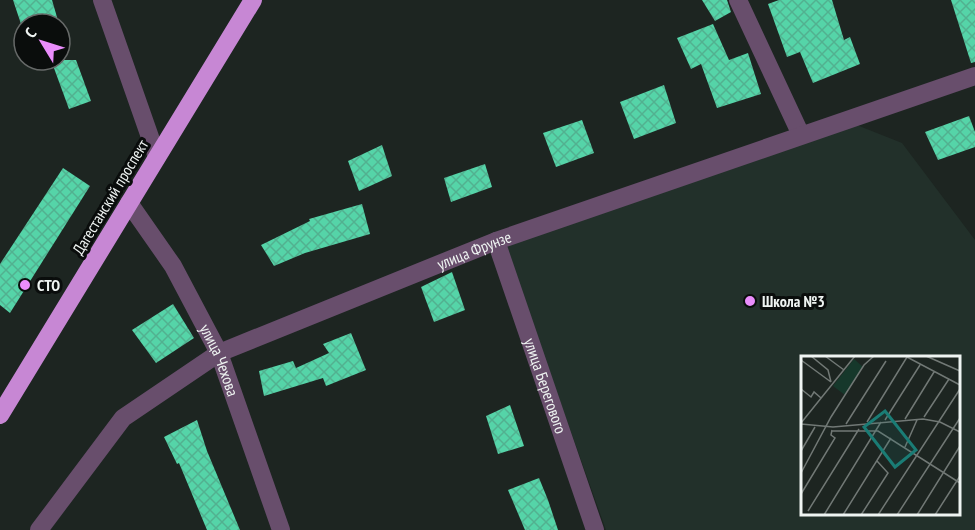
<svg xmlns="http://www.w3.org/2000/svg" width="975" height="530" font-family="'PT Sans Narrow',sans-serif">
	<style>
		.built { fill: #22302a; fill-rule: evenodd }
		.building { fill: url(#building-cross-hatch) }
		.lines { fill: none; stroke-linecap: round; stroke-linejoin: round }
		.minor { stroke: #684e6c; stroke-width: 18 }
		.highway { stroke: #c787d4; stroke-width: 18 }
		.poi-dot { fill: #ea8dfc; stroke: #0a0d0c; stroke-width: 2 }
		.labels { text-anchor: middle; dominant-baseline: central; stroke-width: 6; stroke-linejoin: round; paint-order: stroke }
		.street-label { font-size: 16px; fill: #eff4f2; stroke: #0a0d0c }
		.poi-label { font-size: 16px; font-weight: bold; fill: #eff4f2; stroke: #0a0d0c; text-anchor: start }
		.inset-road { fill: none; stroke: #717875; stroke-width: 1.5 }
		.view { fill: #1a7c75; fill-opacity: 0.15; stroke: #1a7c75; stroke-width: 3 }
		.inset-edge { fill: none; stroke: #eff4f2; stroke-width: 3 }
	</style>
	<defs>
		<pattern id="building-cross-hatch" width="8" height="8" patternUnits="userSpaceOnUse" patternTransform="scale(1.5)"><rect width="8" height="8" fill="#55d4a8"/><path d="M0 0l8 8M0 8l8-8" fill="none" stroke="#52b190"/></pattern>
	</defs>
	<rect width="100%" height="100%" fill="#1d2521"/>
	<path class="built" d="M834,116L902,143L975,240V530H606L504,244ZM802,358H958V514H802Z"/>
	<g class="building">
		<polygon points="13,0 52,0 59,24 21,24"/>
		<polygon points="702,0 727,0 731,12 715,21"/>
		<polygon points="779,0 832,0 844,40 850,37 860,64 813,83 800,52 787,57 768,4"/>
		<polygon points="951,0 975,0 975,62 971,63"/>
		<polygon points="713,24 729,60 748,53 761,94 717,108 701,64 691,69 677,38"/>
		<polygon points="51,60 76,60 91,101 69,109"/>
		<polygon points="664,85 676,123 634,139 620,102"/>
		<polygon points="969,116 975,132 975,147 938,160 925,132"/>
		<polygon points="582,120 594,153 556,167 543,133"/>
		<polygon points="382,145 392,176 359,191 348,161"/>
		<polygon points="485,164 492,187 451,202 444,178"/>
		<polygon points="63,168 90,186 10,313 0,305 0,264"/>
		<polygon points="362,204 370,234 305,253 274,266 261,245 310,221 309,219"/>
		<polygon points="452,272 465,310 434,322 421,287"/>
		<polygon points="173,304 194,338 156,363 132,330"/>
		<polygon points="351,333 366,370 326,386 323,378 264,396 259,371 293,361 296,368 329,353 323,344"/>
		<polygon points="510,405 524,446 498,454 486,416"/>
		<polygon points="197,420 207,451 240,530 207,530 179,463 177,464 164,437"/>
		<polygon points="539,478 548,500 558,530 525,530 508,490"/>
	</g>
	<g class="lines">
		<g class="minor">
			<polyline points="102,0 157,157"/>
			<polyline points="738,0 801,135"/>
			<path id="s1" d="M129,203L173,266L219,353L281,530"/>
			<path id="s2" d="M496,241L595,530"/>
			<path id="s3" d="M39,530L123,418L219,353L496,241L975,76"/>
		</g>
		<polyline class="highway" points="0,415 253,0"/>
	</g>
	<g class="poi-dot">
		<circle cx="25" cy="285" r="6"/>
		<circle cx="750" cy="301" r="6"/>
	</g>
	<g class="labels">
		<g class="street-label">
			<text transform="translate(110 197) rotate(-59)">Дагестанский проспект</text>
			<text stroke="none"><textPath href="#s3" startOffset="531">улица Фрунзе</textPath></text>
			<text stroke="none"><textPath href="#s1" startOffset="182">улица Чехова</textPath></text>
			<text stroke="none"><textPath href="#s2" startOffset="153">улица Берегового</textPath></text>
		</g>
		<g class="poi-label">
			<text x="37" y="285">СТО</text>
			<text x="762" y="301">Школа №3</text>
		</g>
	</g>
	<g transform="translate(801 356)">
		<rect width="159" height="159" fill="#1d2521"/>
		<path d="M53,3L62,11L44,39L32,30Z" fill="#16382b"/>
		<path class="inset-road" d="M10,0L27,14L30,26M24,0L43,14M125,0L159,15M0,4L30,26M0,33L10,41L13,36L20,42M123,61L148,23M104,63L133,16M84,64L119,9M66,66L106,1L159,29M0,67L54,0M0,68L32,71L122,63L139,66L159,76M45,68L85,5M31,75H77L159,127M104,91L116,64M0,95L14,71M0,117L30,61L63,9L73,0M0,138L34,82L30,79L31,74M7,155L58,73M23,159L80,66M42,159L90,82M60,159L87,117L76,105M77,159L159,33M96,159L159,62M116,159L159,90M134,159L159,120"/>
		<path class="view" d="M84,55L115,94L94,111L63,71Z"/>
		<rect width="159" height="159" class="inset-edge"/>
	</g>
	<g transform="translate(42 42) rotate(308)"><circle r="28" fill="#0a0d0c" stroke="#666968" stroke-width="1.5"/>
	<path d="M0-4.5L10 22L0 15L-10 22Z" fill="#ea8dfc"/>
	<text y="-9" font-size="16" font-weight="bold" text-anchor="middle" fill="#eff4f2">С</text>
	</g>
</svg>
